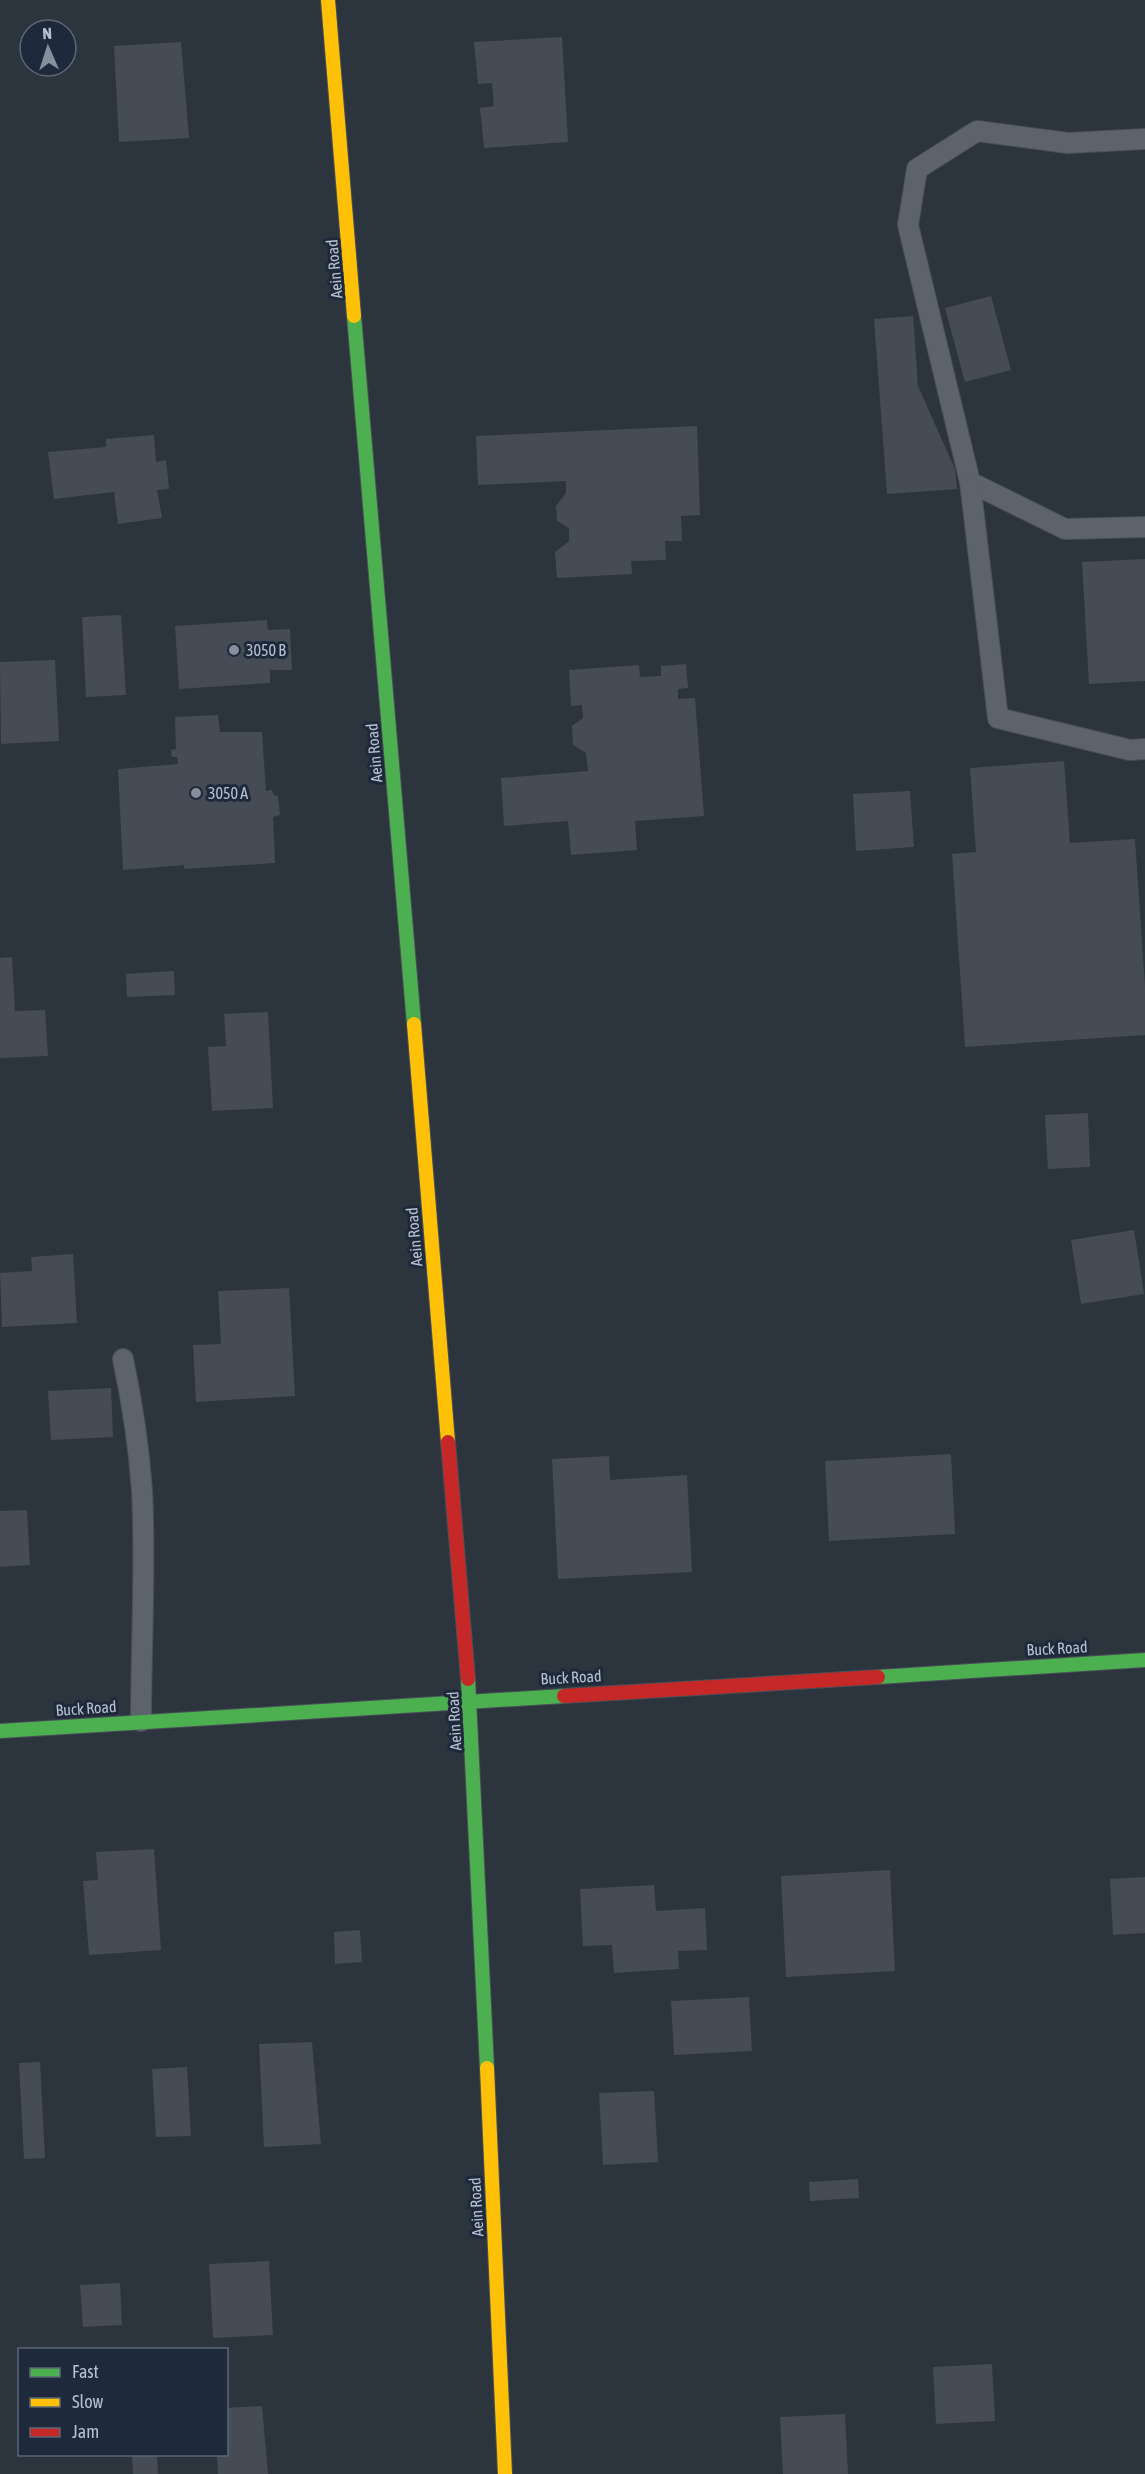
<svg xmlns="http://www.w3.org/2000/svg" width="1145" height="2474" font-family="'Asap Condensed',sans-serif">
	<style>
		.building { fill: #454c55 }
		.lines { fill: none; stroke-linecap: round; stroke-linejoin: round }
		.lane-casing { stroke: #494f56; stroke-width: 22 }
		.fast-casing { stroke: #494f56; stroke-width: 16 }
		.slow-casing { stroke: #494f56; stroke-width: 16 }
		.jam-casing { stroke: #494f56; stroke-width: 16 }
		.lane { stroke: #5d636c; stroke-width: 20 }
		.fast { stroke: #4caf50; stroke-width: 14 }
		.slow { stroke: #ffc107; stroke-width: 14 }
		.jam { stroke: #c62828; stroke-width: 14 }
		.poi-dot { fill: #868f9c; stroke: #1e2a3b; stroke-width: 2 }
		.labels { text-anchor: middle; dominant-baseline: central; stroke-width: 6; stroke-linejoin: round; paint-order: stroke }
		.street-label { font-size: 16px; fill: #b7c0cf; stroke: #1e2a3b }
		.poi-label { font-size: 16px; fill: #b7c0cf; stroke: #1e2a3b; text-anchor: start }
	</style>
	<rect width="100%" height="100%" fill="#2c343e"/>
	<g class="building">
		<polygon points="562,37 568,142 484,148 480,108 494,106 492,83 478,84 474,42"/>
		<polygon points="181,42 189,138 119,142 114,46"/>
		<polygon points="991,296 1011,370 965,382 945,308"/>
		<polygon points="913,316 918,386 955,469 957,489 887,494 874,319"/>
		<polygon points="697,426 700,515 681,516 682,541 665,541 666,560 631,561 632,574 557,578 555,552 569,541 569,528 557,521 556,506 566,493 566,481 478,485 476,436"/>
		<polygon points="154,435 156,462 166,460 169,489 157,490 162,518 118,524 114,492 54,499 48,452 106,447 106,439"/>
		<polygon points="1145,559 1145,681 1089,684 1082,562"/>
		<polygon points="121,615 126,695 86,697 82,617"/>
		<polygon points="267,620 268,630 290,629 292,670 270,670 270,683 179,689 175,626"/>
		<polygon points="55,660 59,741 1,744 0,662"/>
		<polygon points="686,664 688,688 678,689 678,699 695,698 704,816 635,821 637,850 571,855 568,821 504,826 501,778 588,771 586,753 573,745 572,726 583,718 582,705 571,706 569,670 639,665 640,677 661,676 661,666"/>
		<polygon points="218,715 220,732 262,732 266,791 272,790 274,795 278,796 280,815 273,817 275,863 184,869 184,865 123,870 118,769 178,764 177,757 172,757 171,750 176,749 175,717"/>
		<polygon points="1064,761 1070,843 1135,839 1145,986 1145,1035 965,1047 952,854 976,852 970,768"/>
		<polygon points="910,791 914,847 856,851 853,794"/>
		<polygon points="12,957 15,1011 45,1010 48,1056 0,1058 0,958"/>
		<polygon points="174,971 175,995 127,997 126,974"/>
		<polygon points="268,1012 273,1108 212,1111 208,1047 226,1046 224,1014"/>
		<polygon points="1088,1113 1090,1167 1048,1169 1045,1115"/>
		<polygon points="1134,1230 1144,1294 1081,1304 1071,1240"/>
		<polygon points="73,1254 77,1323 2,1327 0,1273 32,1271 31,1257"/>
		<polygon points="289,1288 295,1396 196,1402 193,1345 221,1344 218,1291"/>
		<polygon points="111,1388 113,1437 51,1440 48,1391"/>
		<polygon points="951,1454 955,1534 829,1541 825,1461"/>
		<polygon points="609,1456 610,1480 687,1475 692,1572 558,1579 552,1459"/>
		<polygon points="27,1510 30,1565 0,1567 0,1511"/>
		<polygon points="154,1849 161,1950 89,1955 83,1881 98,1880 96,1852"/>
		<polygon points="890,1870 895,1971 786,1977 781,1876"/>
		<polygon points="1145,1877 1145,1933 1113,1935 1110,1879"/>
		<polygon points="654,1885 656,1911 705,1908 707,1950 678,1951 679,1969 614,1973 612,1945 583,1946 580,1889"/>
		<polygon points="360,1930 362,1962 335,1964 334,1932"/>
		<polygon points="749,1997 752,2051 674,2055 671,2001"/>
		<polygon points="312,2042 321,2144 264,2147 259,2044"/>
		<polygon points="40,2062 45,2158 24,2159 19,2063"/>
		<polygon points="187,2067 191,2136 156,2137 152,2069"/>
		<polygon points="654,2091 658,2162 603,2165 599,2093"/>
		<polygon points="858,2179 859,2198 810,2201 809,2182"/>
		<polygon points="269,2261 273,2335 213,2338 209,2264"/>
		<polygon points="120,2283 122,2325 83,2327 80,2285"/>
		<polygon points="992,2364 995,2421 936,2424 933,2367"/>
		<polygon points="262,2406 268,2474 218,2474 217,2454 226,2454 226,2408"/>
		<polygon points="845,2414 848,2474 783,2474 780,2417"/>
		<polygon points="132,2454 157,2454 158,2474 133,2474"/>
	</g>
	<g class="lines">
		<defs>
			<g id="lane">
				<polyline points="1145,139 1068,143 977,131 917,169 908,225 970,482 1065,529 1145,527"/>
				<polyline points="970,482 998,718 1130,750 1145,749"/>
				<path d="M123,1359C132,1402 139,1447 142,1491C146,1568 141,1645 141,1721"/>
			</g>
			<g id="fast">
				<polyline points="354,316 414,1024"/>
				<polyline points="878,1677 1145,1660"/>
				<polyline points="468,1679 487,2068"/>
				<polyline points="0,1731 564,1696"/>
			</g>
			<g id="slow">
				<polyline points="328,0 354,316"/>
				<polyline points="414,1024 448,1442"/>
				<polyline points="487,2068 505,2474"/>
			</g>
			<g id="jam">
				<polyline points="448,1442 468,1679"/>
				<polyline points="564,1696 878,1677"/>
			</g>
		</defs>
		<use href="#lane" class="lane-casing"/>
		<use href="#fast" class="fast-casing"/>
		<use href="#slow" class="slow-casing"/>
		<use href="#jam" class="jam-casing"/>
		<use href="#lane" class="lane"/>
		<use href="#fast" class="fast"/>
		<use href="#slow" class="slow"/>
		<use href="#jam" class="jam"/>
	</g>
	<g class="poi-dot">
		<circle cx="234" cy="650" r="6"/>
		<circle cx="196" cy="793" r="6"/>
	</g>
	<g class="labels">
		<g class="street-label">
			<text transform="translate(334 269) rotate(-95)">Aein Road</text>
			<text transform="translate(374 753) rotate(-95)">Aein Road</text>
			<text transform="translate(414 1237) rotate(-95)">Aein Road</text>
			<text transform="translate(1057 1648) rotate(-3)">Buck Road</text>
			<text transform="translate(571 1677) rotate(-3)">Buck Road</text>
			<text transform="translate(86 1708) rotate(-4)">Buck Road</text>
			<text transform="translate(454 1721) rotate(-93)">Aein Road</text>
			<text transform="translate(476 2207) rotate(-93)">Aein Road</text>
		</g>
		<g class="poi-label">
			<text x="246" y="650">3050 B</text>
			<text x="208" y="793">3050 A</text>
		</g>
	</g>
	<rect x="18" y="2348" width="210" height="108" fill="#1e2a3b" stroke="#5b6676" stroke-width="1.5"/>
	<rect x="30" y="2368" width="30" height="9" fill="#4caf50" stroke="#5b6676" stroke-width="1.5"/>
	<text x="72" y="2378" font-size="18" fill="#b7c0cf">Fast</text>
	<rect x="30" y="2398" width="30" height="9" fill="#ffc107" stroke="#5b6676" stroke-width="1.5"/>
	<text x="72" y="2408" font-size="18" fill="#b7c0cf">Slow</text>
	<rect x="30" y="2428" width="30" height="9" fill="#c62828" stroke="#5b6676" stroke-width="1.5"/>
	<text x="72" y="2438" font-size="18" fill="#b7c0cf">Jam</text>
	<g transform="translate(48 48) rotate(357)"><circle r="28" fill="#1e2a3b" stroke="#5b6676" stroke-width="1.5"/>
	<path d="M0-4.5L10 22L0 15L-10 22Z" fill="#868f9c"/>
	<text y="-9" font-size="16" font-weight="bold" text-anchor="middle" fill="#b7c0cf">N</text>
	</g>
</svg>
